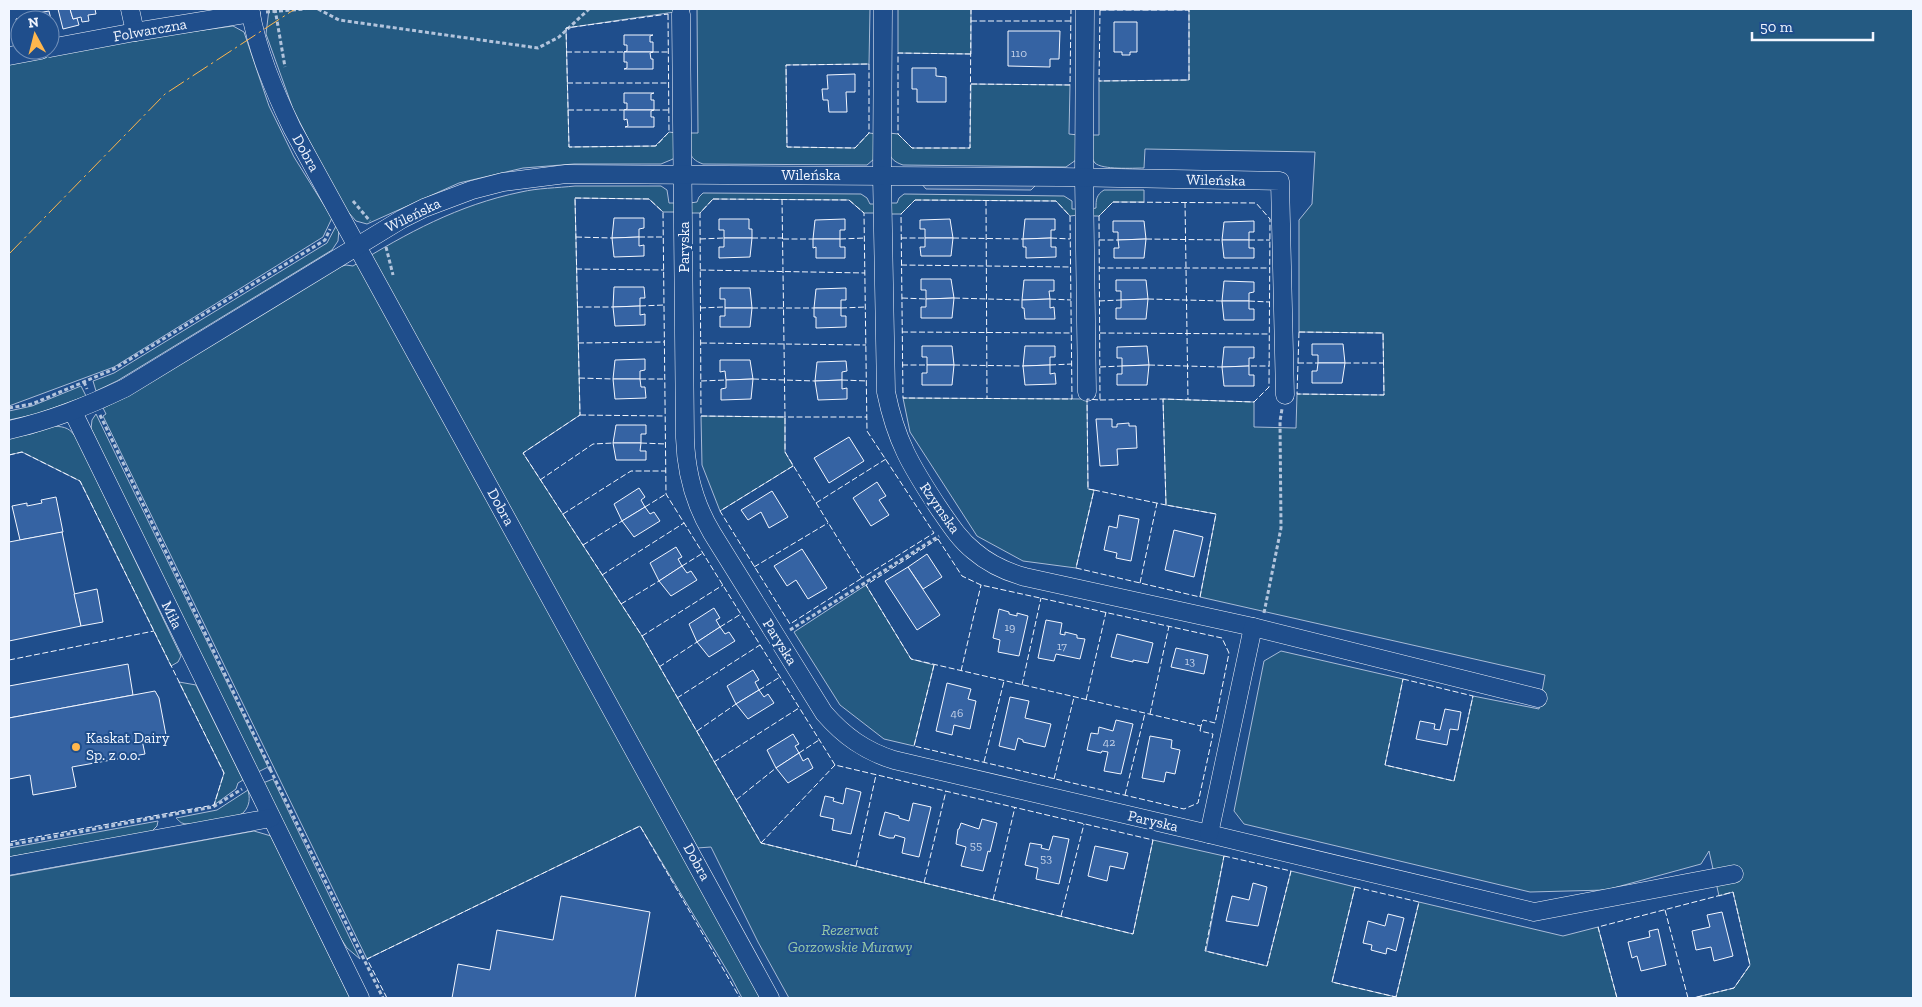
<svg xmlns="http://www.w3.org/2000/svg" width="1922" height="1007" font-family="'Zilla Slab',serif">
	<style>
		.green { fill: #245a82; stroke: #a8bbd7 }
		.parking { fill: #305b95; stroke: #a8bbd7 }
		.building { fill: #3563a3; stroke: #f2f6ff }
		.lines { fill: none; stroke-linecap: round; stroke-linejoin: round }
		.minor-casing { stroke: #f2f6ff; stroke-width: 19 }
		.path { stroke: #b3c4dc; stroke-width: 3; stroke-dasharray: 4 2.5; stroke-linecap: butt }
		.minor { stroke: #1f4e8c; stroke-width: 18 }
		.fence { stroke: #f2f6ff; stroke-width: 1; stroke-dasharray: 6 2.5; stroke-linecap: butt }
		.power { stroke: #ffb74d; stroke-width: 1; stroke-dasharray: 18 4 2.5 4; stroke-linecap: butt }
		.poi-dot { fill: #ffb74d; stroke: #1f4e8c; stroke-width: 2 }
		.labels { text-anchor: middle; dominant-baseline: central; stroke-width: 4; stroke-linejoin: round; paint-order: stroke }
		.number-label { font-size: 12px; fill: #c3d1e8 }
		.street-label { font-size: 15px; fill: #f2f6ff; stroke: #1f4e8c }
		.poi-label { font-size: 15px; fill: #f2f6ff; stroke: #1f4e8c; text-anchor: start }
		.park-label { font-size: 15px; font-style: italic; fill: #97c8a6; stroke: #1f4e8c }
	</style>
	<rect width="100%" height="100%" fill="#1f4e8c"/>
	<g class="green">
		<polygon points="269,9 695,9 566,28 569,147 655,146 669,132 676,133 676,153 673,159 661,164 574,164 523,168 459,183 367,224 356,221 342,205 293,109 266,34"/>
		<path d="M697,9H870L869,64L786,65L787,147L855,148L869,133L877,134L874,159L867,165L703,164C686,158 690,149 689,133H698Z"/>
		<polygon points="898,9 971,9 971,54 898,53"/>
		<path d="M1100,9H1913V998H1693L1734,988L1750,965L1733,892L1719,896L1709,851L1701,864L1606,890L1530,892L1244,824L1234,811L1264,661L1281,651L1403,679L1385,765L1454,781L1473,696L1539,709L1545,675L1200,597L1216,514L1166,505L1163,399L1254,402V427L1296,428L1297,394L1384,395L1383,333L1299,332V220L1312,204L1315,152L1145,149L1144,168C1133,168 1102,170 1095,163C1089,157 1091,143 1090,135H1099V81L1189,80V10H1100Z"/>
		<polygon points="233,26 244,32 269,106 294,157 332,218 323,237 114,367 9,406 9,63 131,40"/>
		<path d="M971,84L1070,85L1069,134L1078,135L1076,160L1066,167L903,165C885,159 889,149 889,133L898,134L912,148H970Z"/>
		<path d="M575,186H661L667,190L669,203H675V212H663L649,199L575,198L580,415L523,453L642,636L761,843L1133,934L1153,840L1224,856L1206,951L1267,966L1291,871L1355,887L1332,982L1396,997L1419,902L1563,936L1598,927L1617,998H789L758,942L711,847L683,849L760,998H742L731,977L640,826L367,959L103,416L106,414L103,408L128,396L339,267L346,265L353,266C407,233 458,205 521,192C538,188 557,188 575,186Z"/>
		<path d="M1104,190H1144V202H1113L1099,216H1091V209L1096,208C1096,200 1096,195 1104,190Z"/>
		<polygon points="703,193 861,194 867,198 870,204 875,204 875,213 864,213 849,200 713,199 700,213 690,213 690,203 697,202 699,197"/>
		<polygon points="904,194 1064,196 1072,201 1072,209 1078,209 1078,215 1070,216 1056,201 915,200 901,214 890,214 890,203 897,203 899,198"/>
		<polygon points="336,226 339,229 338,241 332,250 117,381 96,391 93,381 114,373 327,243"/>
		<polygon points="81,386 86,396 37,414 9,420 9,411 32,406"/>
		<polygon points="903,398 1087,399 1088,489 1094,490 1076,568 1023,561 977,536 910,432"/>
		<polygon points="96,414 268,767 258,772 91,429 92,420"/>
		<polygon points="701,416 785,417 785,452 793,466 720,511 702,465"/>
		<path d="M54,426C66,427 70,428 77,439L181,656L178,662L171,666L80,481L22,452L9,455V438L31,434Z"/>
		<polygon points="866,585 911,659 934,665 914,746 884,739 840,705 794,632"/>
		<polygon points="179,682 196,685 243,780 238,783 236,789 214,805 224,773"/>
		<polygon points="273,779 360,959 347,948 336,931 263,783"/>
		<path d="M248,790C250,798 250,805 244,812C238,819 191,827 182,823C181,823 176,818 176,818L217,810Z"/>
		<polygon points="158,821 157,826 151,832 9,857 9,848"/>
		<polygon points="254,831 271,836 350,998 9,998 9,876"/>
	</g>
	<polygon class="parking" points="920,182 1038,183 1031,190 926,189"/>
	<g class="building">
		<polygon points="58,9 70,9 73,19 77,18 79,25 63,29"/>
		<polygon points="70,9 95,9 96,14 88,15 89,21 82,22 81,17 73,19"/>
		<polygon points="49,11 53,28 50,29 50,20 39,20 38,13"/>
		<polygon points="38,13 39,20 20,20 20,36 16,19"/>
		<polygon points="1114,22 1137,22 1137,52 1130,52 1130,55 1122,55 1122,52 1114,52"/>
		<polygon points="1008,31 1060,31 1059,59 1050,59 1050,67 1008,66"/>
		<polygon points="624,35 653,35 650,36 650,42 653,42 653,52 624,52 627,51 627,45 624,45"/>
		<polygon points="624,52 653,52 650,53 651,59 653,59 653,69 624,69 627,68 627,62 624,62"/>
		<polygon points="912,68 936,68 936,76 946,77 946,102 917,102 917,89 912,89"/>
		<polygon points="855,74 855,92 846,92 847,112 829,112 828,100 823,100 822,89 828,89 827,75"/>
		<polygon points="624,93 654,93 651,94 651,100 654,100 654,110 624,110 627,109 627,103 624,103"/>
		<polygon points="624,110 654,110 651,111 651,117 654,117 654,127 625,127 628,126 627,119 624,120"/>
		<polygon points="614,218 644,218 644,228 639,229 639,237 612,238"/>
		<polygon points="719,219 749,219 749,229 752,229 752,238 724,238 724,230 719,230"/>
		<polygon points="845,219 845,230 840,230 840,239 813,239 815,220"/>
		<polygon points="950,219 953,238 925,238 925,229 920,229 920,220"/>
		<polygon points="1025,219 1055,219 1055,230 1051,230 1051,238 1023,239"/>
		<polygon points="1113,221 1144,221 1146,239 1118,240 1118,232 1113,232"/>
		<polygon points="1254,221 1254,232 1249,232 1249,240 1222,240 1224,222"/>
		<polygon points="639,237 639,246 644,245 644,256 614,257 612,238"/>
		<polygon points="724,238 752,238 750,257 719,258 719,247 724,247"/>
		<polygon points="925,238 953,238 951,256 921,256 920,247 925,247"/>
		<polygon points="1051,238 1051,247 1056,247 1056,257 1026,258 1026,247 1023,247 1023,239"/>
		<polygon points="813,239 840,239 840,247 845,247 845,258 816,258 816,247 813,248"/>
		<polygon points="1146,239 1144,258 1114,258 1114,248 1119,248 1118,240"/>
		<polygon points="1222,240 1249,240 1249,248 1254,248 1254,258 1224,258"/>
		<polygon points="921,279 951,279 954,298 926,299 926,290 921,290"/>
		<polygon points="1024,280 1054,280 1054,291 1049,291 1050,299 1022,300"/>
		<polygon points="1116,280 1146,280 1148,299 1121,300 1121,291 1116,291"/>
		<polygon points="1224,281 1254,282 1254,292 1249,293 1249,301 1222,301"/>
		<polygon points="614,287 644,287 645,298 640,298 640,306 613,307"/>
		<polygon points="720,288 750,288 752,308 725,308 725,299 720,299"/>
		<polygon points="846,288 846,300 841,300 841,308 814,308 816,289"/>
		<polygon points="954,298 952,318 921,318 921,307 926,307 926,299"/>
		<polygon points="1050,299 1050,308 1054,307 1055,319 1025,319 1024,308 1022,308 1022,300"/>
		<polygon points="1148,299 1146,319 1116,319 1116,308 1121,308 1121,300"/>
		<polygon points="1222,301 1249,301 1249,309 1254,309 1254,320 1224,320"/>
		<polygon points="640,306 640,315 645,314 645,325 615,326 613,307"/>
		<polygon points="725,308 752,308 750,327 720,327 720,316 725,316"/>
		<polygon points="814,308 841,308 841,316 846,316 846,327 816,328 816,317 814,317"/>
		<polygon points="1312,344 1343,344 1345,363 1318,363 1318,355 1312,355"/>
		<polygon points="922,346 952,346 954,365 927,365 927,357 922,357"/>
		<polygon points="1025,346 1055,346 1055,357 1050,357 1050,365 1023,366"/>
		<polygon points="1147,346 1149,365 1122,366 1122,358 1117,358 1117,347"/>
		<polygon points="1224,347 1254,347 1254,358 1249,358 1249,366 1222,367"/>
		<polygon points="645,359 645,370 640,371 640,379 613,379 615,360"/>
		<polygon points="720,360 750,360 753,379 726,380 725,371 720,372"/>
		<polygon points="846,361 847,371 842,372 842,380 815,381 817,362"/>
		<polygon points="1318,363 1345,363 1342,383 1312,383 1312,371 1317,371"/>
		<polygon points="927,365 954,365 952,385 922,385 922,373 927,373"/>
		<polygon points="1050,365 1050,374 1055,373 1056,384 1025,385 1023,366"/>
		<polygon points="1149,365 1147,385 1117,385 1117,374 1122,374 1122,366"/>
		<polygon points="1249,366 1249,375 1254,375 1254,386 1224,386 1222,367"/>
		<polygon points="613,379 640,379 641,387 645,387 646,398 615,399"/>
		<polygon points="753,379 751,399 721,400 721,389 726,388 726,380"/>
		<polygon points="842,380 842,389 847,388 847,399 818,400 815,381"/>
		<polygon points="1096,419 1112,419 1112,427 1117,427 1117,424 1129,423 1129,426 1136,426 1137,448 1117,449 1118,465 1100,466"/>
		<polygon points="616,425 646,425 646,434 641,434 641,443 613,443"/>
		<polygon points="849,437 864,461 829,483 814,458"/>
		<polygon points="613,443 641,443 640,451 646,451 646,460 616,460"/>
		<polygon points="877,482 886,496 879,500 889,515 871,526 853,498"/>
		<polygon points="639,488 645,497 641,500 645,507 622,521 614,504"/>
		<polygon points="772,491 788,517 769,528 761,512 748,520 741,510"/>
		<polygon points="56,497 63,532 20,540 12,506 27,503 27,506 42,503 41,500"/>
		<polygon points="645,507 650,514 654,512 660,521 634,537 622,521"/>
		<polygon points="1119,515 1139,519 1131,561 1116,558 1117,553 1104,550 1109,526 1117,528"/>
		<polygon points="1174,530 1203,537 1194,577 1165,570"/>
		<polygon points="62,532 81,626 9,641 9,542"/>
		<polygon points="676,547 682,557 678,559 682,566 659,581 650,563"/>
		<polygon points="802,549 827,588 808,599 796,580 787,586 774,566"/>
		<polygon points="927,554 942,577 923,589 908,567"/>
		<polygon points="682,566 687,573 691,571 697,580 671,596 659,581"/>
		<polygon points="908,567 940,615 917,630 885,581"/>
		<polygon points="97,589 103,622 81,626 74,594"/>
		<polygon points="714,608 720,618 716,620 720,627 697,642 689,624"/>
		<polygon points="999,609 1009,612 1009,614 1017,616 1017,613 1028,616 1019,656 998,652 1000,640 993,638"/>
		<polygon points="1046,620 1062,623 1060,634 1065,635 1065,632 1077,635 1077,638 1085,639 1080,659 1056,654 1054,661 1038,658"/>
		<polygon points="720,627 725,634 729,632 735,641 709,657 697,642"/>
		<polygon points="1117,634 1153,643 1148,663 1133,660 1133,662 1111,657"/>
		<polygon points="1176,648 1208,655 1204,674 1171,667"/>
		<polygon points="128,664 133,695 9,718 9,686"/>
		<polygon points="753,670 759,680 755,682 759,690 736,704 727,686"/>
		<polygon points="947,683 971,689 968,699 976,701 970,729 954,725 952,735 936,731"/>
		<polygon points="759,690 764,697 768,694 774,703 748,719 736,704"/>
		<polygon points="155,691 159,698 166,735 142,740 145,754 72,767 76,787 33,795 30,775 9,779 9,718"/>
		<polygon points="1010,697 1029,701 1025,718 1051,724 1045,747 1023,742 1023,740 1018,738 1015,750 999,746"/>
		<polygon points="1445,709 1461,712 1458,730 1450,729 1447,745 1416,739 1420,721 1435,724 1434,729 1440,730"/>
		<polygon points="1116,720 1133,724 1121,774 1104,771 1108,752 1102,751 1101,753 1087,750 1091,733 1098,734 1099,727 1113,731"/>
		<polygon points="793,734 799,744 795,746 799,753 776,768 767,750"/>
		<polygon points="1150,736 1172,740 1171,748 1180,750 1175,774 1166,772 1164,782 1142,778"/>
		<polygon points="799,753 803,761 808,758 813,768 788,783 776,768"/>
		<polygon points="846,788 861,792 851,834 832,830 834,819 820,816 825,796 834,798 833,801 843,804"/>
		<polygon points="913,803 931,807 919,857 902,853 905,838 895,835 894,838 889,838 879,835 885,812 899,816 899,818 909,821"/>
		<polygon points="982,819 997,823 990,852 988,851 983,871 961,866 966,847 956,844 958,829 959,829 961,823 979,829"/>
		<polygon points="1053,836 1069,839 1059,884 1036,879 1038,868 1025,865 1030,843 1042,845 1041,848 1049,850"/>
		<polygon points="1095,846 1128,853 1124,869 1110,866 1107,881 1088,876"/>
		<polygon points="1253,883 1267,887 1258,926 1226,921 1232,896 1249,900"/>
		<polygon points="561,896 650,912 635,998 452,998 458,964 490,970 497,930 553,940"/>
		<polygon points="1722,912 1733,956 1714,961 1711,947 1696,950 1692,931 1710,927 1707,915"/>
		<polygon points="1388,914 1404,918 1396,951 1387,948 1386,954 1371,950 1372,945 1363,943 1368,921 1385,926"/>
		<polygon points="1658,929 1666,965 1641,971 1637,956 1632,958 1628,942 1650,937 1649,931"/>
	</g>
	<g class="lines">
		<defs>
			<g id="minor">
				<polyline points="130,9 135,32"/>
				<path d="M250,9C257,51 274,90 292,128L770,998"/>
				<path d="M883,9L882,176L886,392C896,441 911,466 938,507C949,523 959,539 974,551C989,564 1007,572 1025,577L1253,627L1538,698"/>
				<polyline points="1085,9 1084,177 1087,392"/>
				<path d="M681,14L685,438C686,473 694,503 712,533L824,713C844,736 865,751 894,760L1209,834L1534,912L1734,874"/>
				<polyline points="50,48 135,32 251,13"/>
				<polyline points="9,56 41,50"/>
				<polyline points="73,412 360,998"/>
				<path d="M9,430C52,420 85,407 125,388L402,219L424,208L472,190L503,182L566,174L1062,177L1280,181L1285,395"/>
				<polyline points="1209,834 1253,627"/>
				<polyline points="9,866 271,818"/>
			</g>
		</defs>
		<use href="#minor" class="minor-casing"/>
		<g class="path">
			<polyline points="275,9 285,67"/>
			<polyline points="318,9 339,20 538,48 559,37 589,9"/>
			<polyline points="266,12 305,9"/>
			<polyline points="353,201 370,221"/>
			<polyline points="386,247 393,275"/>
			<polyline points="84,382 87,389"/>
			<polyline points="9,408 32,404 114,369 325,240 330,229"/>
			<polyline points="100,415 270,768 267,771"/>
			<polyline points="1264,613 1281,528 1280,421 1282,409"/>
			<polyline points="790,630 939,536"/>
			<polyline points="270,769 383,998"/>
			<polyline points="9,845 213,807 242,789"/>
		</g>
		<use href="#minor" class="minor"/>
		<g class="fence">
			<polygon points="1100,10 1189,10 1189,80 1099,81"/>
			<polygon points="668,14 669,132 656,146 569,147 566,28"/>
			<polyline points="971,21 1071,21"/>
			<polyline points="566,52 624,52"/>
			<polyline points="653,52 669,52"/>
			<polyline points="971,54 898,53 898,134 912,148 970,148 971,9"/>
			<polygon points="869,64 869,133 855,148 787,147 786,65"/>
			<polyline points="567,83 669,83"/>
			<polyline points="971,84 1070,85 1071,9"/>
			<polyline points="568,110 624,110"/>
			<polyline points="654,110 669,110"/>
			<polygon points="575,198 649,199 663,212 666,494 835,765 1153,840 1133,934 761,843 642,636 523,453 580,415"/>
			<polygon points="713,199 849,200 864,213 867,431 934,533 862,578 785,452 785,417 701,416 700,213"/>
			<polyline points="782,199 785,417 867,417"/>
			<polygon points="915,200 1056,201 1070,216 1072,399 903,398 901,214"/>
			<polyline points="986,200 987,398"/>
			<polygon points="1113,202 1256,203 1270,219 1269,387 1254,402 1163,399 1166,505 1216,514 1200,597 1076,568 1094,490 1088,489 1087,399 1100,400 1099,216"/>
			<polyline points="1185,202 1188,400"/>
			<polyline points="576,237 612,238"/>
			<polyline points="639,237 663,237"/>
			<polyline points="752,238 783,238"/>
			<polyline points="901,238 925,238"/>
			<polyline points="953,238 1023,239"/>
			<polyline points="1051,238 1070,239"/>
			<polyline points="700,239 724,238"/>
			<polyline points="783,239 813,239"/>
			<polyline points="840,239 865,238"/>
			<polyline points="1146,239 1222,240"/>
			<polyline points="1099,240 1118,240"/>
			<polyline points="1249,240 1270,240"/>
			<polyline points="901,265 1071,267"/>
			<polyline points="1099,268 1270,268"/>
			<polyline points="576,269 664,270"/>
			<polyline points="700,270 865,273"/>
			<polyline points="902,298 926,299"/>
			<polyline points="954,298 1022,300"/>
			<polyline points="1050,299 1071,300"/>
			<polyline points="1148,299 1222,301"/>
			<polyline points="1099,301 1121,300"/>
			<polyline points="1249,301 1269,302"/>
			<polyline points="640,306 664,305"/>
			<polyline points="577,307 613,307"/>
			<polyline points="700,308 723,307"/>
			<polyline points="752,308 814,308"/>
			<polyline points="841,308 866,307"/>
			<polyline points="902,332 1071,333"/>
			<polygon points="1299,332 1383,333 1384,395 1297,394"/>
			<polyline points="1100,333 1269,334"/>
			<polyline points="578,343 664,342"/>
			<polyline points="701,343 866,345"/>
			<polyline points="1298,363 1318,363"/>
			<polyline points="1345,363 1384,363"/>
			<polyline points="902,365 927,365"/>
			<polyline points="954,365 1023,366"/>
			<polyline points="1050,365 1072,364"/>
			<polyline points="1149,365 1222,367"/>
			<polyline points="1251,366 1269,366"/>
			<polyline points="1100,367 1122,366"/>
			<polyline points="579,378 613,379"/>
			<polyline points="640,379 665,379"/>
			<polyline points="753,379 815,381"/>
			<polyline points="842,380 867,381"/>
			<polyline points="701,381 726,380"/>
			<polyline points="1100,400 1163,399"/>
			<polyline points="580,415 665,416"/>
			<polyline points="641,443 666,444"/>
			<polyline points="9,455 22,452 80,481 224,773 214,805 9,842"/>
			<polyline points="793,466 720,511 790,624 862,578"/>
			<polyline points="540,480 593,444 613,443"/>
			<polyline points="1094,490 1166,505"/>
			<polyline points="816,503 886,459"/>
			<polyline points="645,507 666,494"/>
			<polyline points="563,514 631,471 666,471"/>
			<polygon points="938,539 962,576 981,585 1222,638 1229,653 1215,723 1203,720 1201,726 911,659 866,585"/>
			<polyline points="583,545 622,521"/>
			<polyline points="682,566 703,553"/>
			<polyline points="754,567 828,523"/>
			<polyline points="602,575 684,523"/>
			<polyline points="1140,583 1157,503"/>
			<polyline points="621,604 659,581"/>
			<polyline points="720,627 741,614"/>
			<polyline points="642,636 723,585"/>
			<polyline points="9,660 154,631"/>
			<polyline points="934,665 914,746 1184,809 1198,803 1213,734 1200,731 1201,726"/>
			<polyline points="659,667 697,642"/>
			<polyline points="961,671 981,585"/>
			<polygon points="1403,679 1473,696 1454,781 1385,765"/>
			<polyline points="1022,685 1041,598"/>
			<polyline points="759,690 780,677"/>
			<polyline points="677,698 760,645"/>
			<polyline points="1086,700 1106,612"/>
			<polyline points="1150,714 1169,626"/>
			<polyline points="697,731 736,704"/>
			<polyline points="799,753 819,740"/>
			<polyline points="714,762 799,708"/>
			<polyline points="984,762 1004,681"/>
			<polyline points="1054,779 1074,697"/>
			<polyline points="1125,795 1145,713"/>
			<polyline points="736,800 776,768"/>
			<polyline points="761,843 835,765"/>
			<polygon points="1224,856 1291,871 1267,966 1205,951"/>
			<polyline points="856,866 876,775"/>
			<polyline points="924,883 946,791"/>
			<polygon points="1355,887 1419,902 1396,997 1332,982"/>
			<polyline points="993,900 1015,807"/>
			<polyline points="1665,910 1688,998"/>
			<polyline points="1061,916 1084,824"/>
			<polyline points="387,998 367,959 640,826 740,998"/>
			<polyline points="1617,998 1598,927 1733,892 1750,965 1734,988 1693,998"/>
		</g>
		<polyline class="power" points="9,254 165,94 295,9"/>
	</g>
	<circle class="poi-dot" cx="76" cy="747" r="5"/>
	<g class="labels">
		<g class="number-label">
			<text x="1019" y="53">110</text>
			<text x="1010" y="627">19</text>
			<text x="1062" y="646">17</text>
			<text x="1190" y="661">13</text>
			<text x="957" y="713">46</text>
			<text x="1109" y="742">42</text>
			<text x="976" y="845">55</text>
			<text x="1046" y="858">53</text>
		</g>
		<g class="street-label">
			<text transform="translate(150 30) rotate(-10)">Folwarczna</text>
			<text transform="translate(306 153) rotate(61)">Dobra</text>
			<text x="811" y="175">Wileńska</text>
			<text transform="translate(1216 180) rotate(1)">Wileńska</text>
			<text transform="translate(413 215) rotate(-26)">Wileńska</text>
			<text transform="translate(684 247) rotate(-90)">Paryska</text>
			<text transform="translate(501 507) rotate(61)">Dobra</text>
			<text transform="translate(940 508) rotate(55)">Rzymska</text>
			<text transform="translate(172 615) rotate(64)">Miła</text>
			<text transform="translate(780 642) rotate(58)">Paryska</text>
			<text transform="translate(1153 821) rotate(13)">Paryska</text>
			<text transform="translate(697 862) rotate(61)">Dobra</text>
		</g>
		<g class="poi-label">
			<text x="86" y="738">Kaskat Dairy<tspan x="86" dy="17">Sp. z o.o.</tspan></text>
		</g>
		<g class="park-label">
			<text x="850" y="930">Rezerwat<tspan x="850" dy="17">Gorzowskie Murawy</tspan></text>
		</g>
	</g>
	<rect width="1922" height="1007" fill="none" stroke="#f2f6ff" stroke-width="20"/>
	<g transform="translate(35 35) rotate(353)"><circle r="24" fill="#1f4e8c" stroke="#7391ba"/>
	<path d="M0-4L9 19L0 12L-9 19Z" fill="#ffb74d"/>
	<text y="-8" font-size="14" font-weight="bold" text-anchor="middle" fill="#f2f6ff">N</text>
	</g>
	<path d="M1752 32v8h121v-8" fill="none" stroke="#f2f6ff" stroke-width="2.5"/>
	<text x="1760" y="32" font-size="15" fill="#f2f6ff" stroke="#1f4e8c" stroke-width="4" paint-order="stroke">50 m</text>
</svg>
